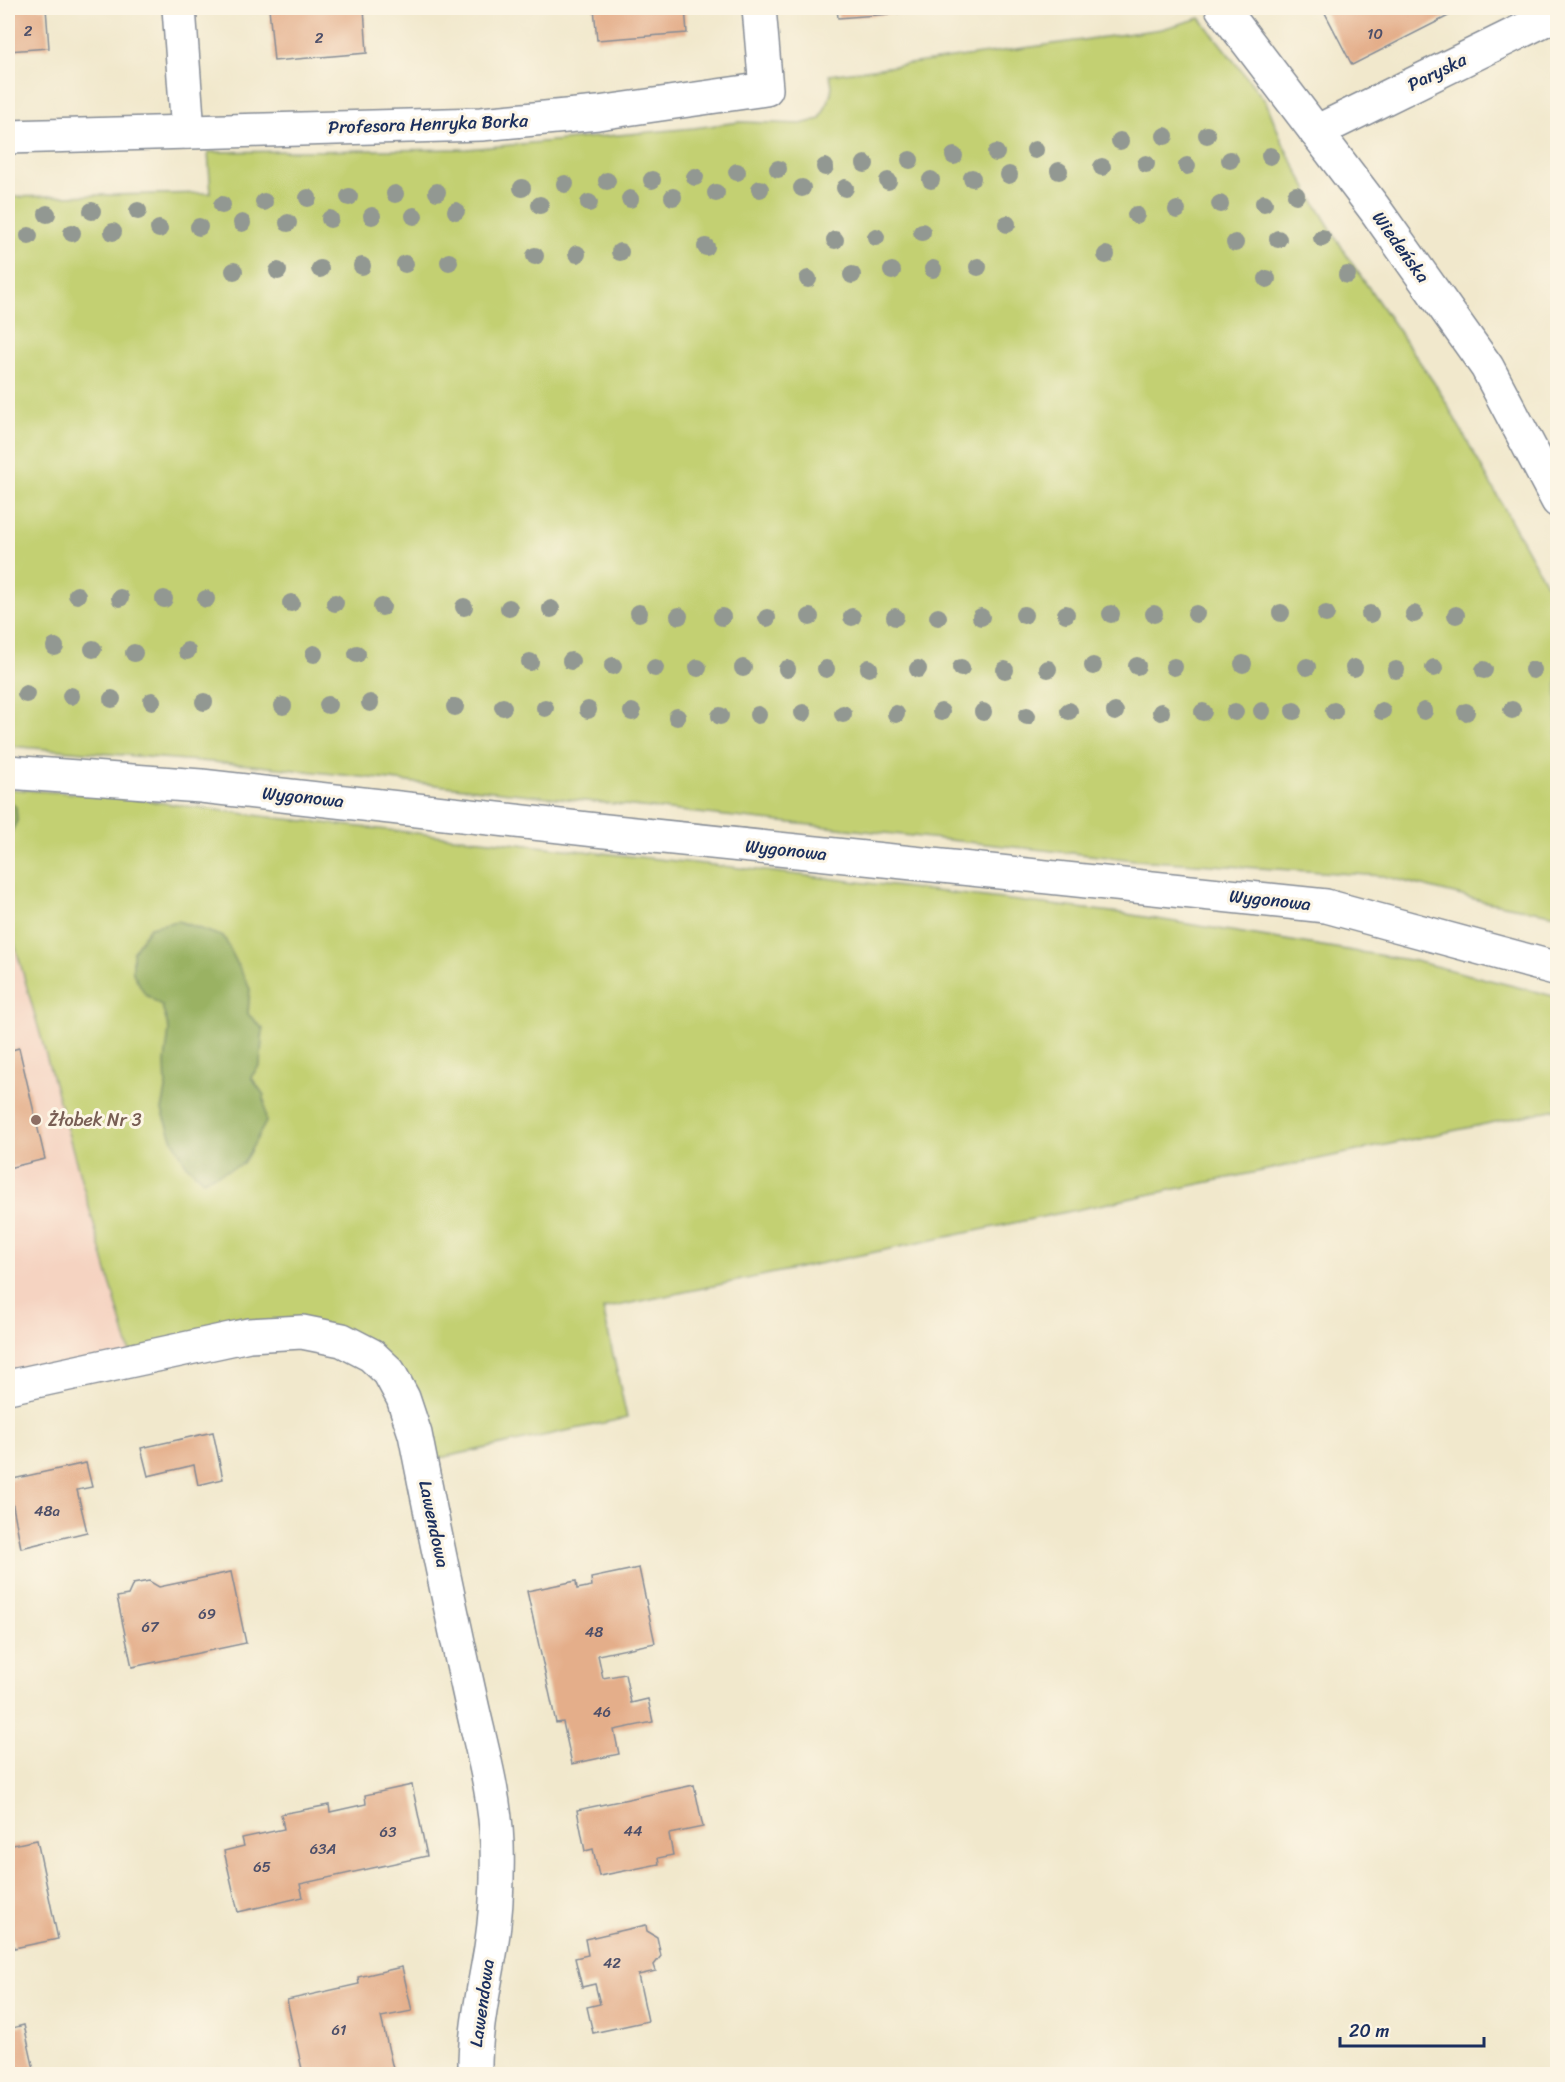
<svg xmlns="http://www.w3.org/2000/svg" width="1565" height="2082" font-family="Sriracha,sans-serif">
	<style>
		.built { fill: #f5d3c1 }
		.green { fill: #c3d072; stroke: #6f8068; stroke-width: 1.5 }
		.forest { fill: #9ab264; stroke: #5a7061; stroke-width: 1.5 }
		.building { fill: #e4ae8a }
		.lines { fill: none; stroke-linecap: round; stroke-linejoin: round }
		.minor-casing { stroke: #868c95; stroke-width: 36 }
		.minor { stroke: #fff; stroke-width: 33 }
		.tree { fill: #929892 }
		.education-dot { fill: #8d6e63; stroke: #fcf5e5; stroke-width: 2 }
		.labels { text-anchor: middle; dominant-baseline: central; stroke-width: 6; stroke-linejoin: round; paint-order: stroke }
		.number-label { font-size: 15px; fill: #4d4f69 }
		.street-label { font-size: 18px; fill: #1b2f5e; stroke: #fcf5e5 }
		.education-label { font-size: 18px; fill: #785e54; stroke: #fcf5e5; text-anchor: start }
	</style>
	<rect width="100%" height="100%" fill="#fcf5e5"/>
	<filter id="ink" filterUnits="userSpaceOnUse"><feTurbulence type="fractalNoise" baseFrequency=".0167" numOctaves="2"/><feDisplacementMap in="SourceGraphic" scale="12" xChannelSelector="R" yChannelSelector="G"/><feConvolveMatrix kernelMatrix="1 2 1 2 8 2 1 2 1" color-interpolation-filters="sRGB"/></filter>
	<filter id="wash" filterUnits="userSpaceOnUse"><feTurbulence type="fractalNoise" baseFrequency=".008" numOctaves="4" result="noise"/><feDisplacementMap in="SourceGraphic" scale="24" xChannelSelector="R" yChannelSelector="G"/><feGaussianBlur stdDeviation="1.35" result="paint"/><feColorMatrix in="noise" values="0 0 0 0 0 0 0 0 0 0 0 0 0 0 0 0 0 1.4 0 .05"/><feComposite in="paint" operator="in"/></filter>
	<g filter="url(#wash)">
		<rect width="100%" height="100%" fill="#f1e8cc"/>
		<polygon class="built" points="8,920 132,1360 8,1387"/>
		<g class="green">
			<path d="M1200,18L1266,102L1285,148L1312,198L1349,259L1439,390L1557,604V915L1482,901L1383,876L1136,860L250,765L8,746V197L211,193L208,152L467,149L694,128L739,122L801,124L820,119C826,105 837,89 829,75L1162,29Z"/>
			<polygon points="8,789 104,795 277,818 740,868 1120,913 1415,961 1557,997 1557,1109 603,1309 627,1418 421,1462 404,1398 342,1340 132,1360 8,920"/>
		</g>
		<g class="forest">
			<polygon points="8,800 16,807 17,821 8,839"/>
			<polygon points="178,921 224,937 250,989 248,1014 263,1029 260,1065 251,1077 264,1095 266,1122 243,1164 203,1180 186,1164 172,1138 162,1110 166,1089 165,1062 169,1030 162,1006 145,994 133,973 133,952 150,927"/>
		</g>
		<g id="blocks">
			<g class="building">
				<polygon points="8,8 46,8 49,48 8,51"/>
				<polygon points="269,8 364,8 367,53 274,61"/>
				<polygon points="594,8 685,8 687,33 597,40"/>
				<polygon points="837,8 929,8 929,11 838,18"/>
				<polygon points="1325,8 1464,8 1352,65 1323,9"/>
				<polygon points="19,1048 45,1159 8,1168 8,1051"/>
				<polygon points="213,1432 223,1479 198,1485 194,1465 148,1476 141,1448"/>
				<polygon points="86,1463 92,1487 77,1490 87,1532 21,1548 8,1480"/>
				<polygon points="639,1568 655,1643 598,1655 603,1678 625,1674 631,1703 648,1699 653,1722 614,1730 619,1754 572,1764 563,1722 556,1723 527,1591 576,1581 577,1589 592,1586 591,1578"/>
				<polygon points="231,1572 246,1643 132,1667 117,1597 128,1595 133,1584 149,1581 159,1587"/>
				<polygon points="412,1785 427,1856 300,1884 303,1897 238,1912 224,1851 244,1846 242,1838 284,1829 281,1814 329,1805 330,1812 366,1804 365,1795"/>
				<polygon points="694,1785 703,1827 669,1834 673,1855 658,1858 659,1864 599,1876 593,1849 585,1851 577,1810"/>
				<polygon points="37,1840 58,1939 14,1948 8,1920 8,1846"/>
				<polygon points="646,1925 647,1931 657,1937 661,1956 654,1965 656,1971 638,1975 648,2021 593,2033 587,2007 600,2004 595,1984 582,1987 575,1958 588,1955 585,1939"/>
				<polygon points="402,1967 412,2011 381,2017 394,2073 386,2074 303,2074 287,2000 359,1984 358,1977"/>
				<polygon points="24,2025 35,2074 8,2074 8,2029"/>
			</g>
		</g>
	</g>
	<g filter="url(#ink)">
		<use href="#blocks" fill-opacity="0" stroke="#868c95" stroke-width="1.5"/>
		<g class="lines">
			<defs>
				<g id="minor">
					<polyline points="179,8 188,132"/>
					<polyline points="1222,8 1374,208 1487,367 1558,501"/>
					<polyline points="1316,132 1558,13"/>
					<polyline points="8,137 481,124 598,113 766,89 759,8"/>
					<polyline points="8,772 201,786 596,830 1326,906 1558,969"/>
					<path d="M8,1387L249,1335L302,1332L342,1340L371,1355L389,1372L403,1398L415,1434C432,1520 450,1607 469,1692C480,1744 495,1791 497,1844C498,1878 496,1915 491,1948C484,1990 474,2032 475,2074"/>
				</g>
			</defs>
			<use href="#minor" class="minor-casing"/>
			<use href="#minor" class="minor"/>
		</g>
		<g class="tree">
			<circle cx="1207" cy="135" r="9"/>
			<circle cx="1165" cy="136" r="9"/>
			<circle cx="1120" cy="141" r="9"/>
			<circle cx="1035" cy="150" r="9"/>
			<circle cx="996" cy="153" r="9"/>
			<circle cx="954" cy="156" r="9"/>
			<circle cx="1270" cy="156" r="9"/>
			<circle cx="910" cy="160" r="9"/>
			<circle cx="1230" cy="160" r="9"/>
			<circle cx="865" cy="164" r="9"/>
			<circle cx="1146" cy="164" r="9"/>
			<circle cx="1187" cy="166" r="9"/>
			<circle cx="825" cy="167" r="9"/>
			<circle cx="1102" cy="167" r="9"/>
			<circle cx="778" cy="169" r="9"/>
			<circle cx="1059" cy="171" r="9"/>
			<circle cx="737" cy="172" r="9"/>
			<circle cx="1009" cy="175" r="9"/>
			<circle cx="695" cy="177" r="9"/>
			<circle cx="972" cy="178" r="9"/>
			<circle cx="652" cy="180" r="9"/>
			<circle cx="931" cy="180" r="9"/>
			<circle cx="607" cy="181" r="9"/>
			<circle cx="888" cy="181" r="9"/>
			<circle cx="565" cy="184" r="9"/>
			<circle cx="522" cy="188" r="9"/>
			<circle cx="802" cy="188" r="9"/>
			<circle cx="845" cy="188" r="9"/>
			<circle cx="760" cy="189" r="9"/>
			<circle cx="437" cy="192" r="9"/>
			<circle cx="716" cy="193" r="9"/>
			<circle cx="395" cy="194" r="9"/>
			<circle cx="1296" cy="195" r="9"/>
			<circle cx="349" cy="197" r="9"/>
			<circle cx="673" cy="197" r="9"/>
			<circle cx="308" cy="198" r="9"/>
			<circle cx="630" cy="199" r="9"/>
			<circle cx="264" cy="202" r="9"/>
			<circle cx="589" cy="203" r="9"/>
			<circle cx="1264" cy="203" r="9"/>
			<circle cx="1220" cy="204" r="9"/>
			<circle cx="222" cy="205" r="9"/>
			<circle cx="540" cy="205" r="9"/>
			<circle cx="1177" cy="210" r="9"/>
			<circle cx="92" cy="211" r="9"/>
			<circle cx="138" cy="211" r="9"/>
			<circle cx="456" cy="211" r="9"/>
			<circle cx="47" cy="214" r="9"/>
			<circle cx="1136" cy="215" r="9"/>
			<circle cx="372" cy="216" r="9"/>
			<circle cx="414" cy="216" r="9"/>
			<circle cx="330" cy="219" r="9"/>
			<circle cx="242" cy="223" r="9"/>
			<circle cx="288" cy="223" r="9"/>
			<circle cx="1007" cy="224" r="9"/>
			<circle cx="199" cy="227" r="9"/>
			<circle cx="159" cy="229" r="9"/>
			<circle cx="113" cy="232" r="9"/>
			<circle cx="922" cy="232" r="9"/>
			<circle cx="72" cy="233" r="9"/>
			<circle cx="29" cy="236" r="9"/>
			<circle cx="876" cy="237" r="9"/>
			<circle cx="1322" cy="238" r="9"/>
			<circle cx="1278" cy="239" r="9"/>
			<circle cx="835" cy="240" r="9"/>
			<circle cx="1235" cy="243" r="9"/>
			<circle cx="706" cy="247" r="9"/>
			<circle cx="620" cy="252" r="9"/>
			<circle cx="577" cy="254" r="9"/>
			<circle cx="1106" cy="255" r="9"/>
			<circle cx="535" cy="256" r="9"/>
			<circle cx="449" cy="262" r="9"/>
			<circle cx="405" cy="264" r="9"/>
			<circle cx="362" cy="266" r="9"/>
			<circle cx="978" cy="267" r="9"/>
			<circle cx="320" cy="269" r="9"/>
			<circle cx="933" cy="269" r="9"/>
			<circle cx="234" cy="271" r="9"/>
			<circle cx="278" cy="271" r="9"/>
			<circle cx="892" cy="271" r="9"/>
			<circle cx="852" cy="275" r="9"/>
			<circle cx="1347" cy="275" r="9"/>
			<circle cx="808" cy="279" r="9"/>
			<circle cx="1267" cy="279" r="9"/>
			<circle cx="77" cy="595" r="9"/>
			<circle cx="120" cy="598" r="9"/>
			<circle cx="164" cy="599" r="9"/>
			<circle cx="206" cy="599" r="9"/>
			<circle cx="291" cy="603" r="9"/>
			<circle cx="335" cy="603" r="9"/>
			<circle cx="382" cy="607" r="9"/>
			<circle cx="464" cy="607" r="9"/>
			<circle cx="509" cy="608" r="9"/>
			<circle cx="551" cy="609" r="9"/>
			<circle cx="639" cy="613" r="9"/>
			<circle cx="1281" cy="613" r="9"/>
			<circle cx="1066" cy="614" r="9"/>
			<circle cx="1111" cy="614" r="9"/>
			<circle cx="1154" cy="614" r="9"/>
			<circle cx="1196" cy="614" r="9"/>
			<circle cx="1326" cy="614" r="9"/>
			<circle cx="1370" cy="614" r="9"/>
			<circle cx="1414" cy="614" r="9"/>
			<circle cx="1024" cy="615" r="9"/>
			<circle cx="1456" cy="615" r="9"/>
			<circle cx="679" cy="616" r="9"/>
			<circle cx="722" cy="617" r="9"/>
			<circle cx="810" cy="617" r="9"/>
			<circle cx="852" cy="617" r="9"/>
			<circle cx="895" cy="617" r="9"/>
			<circle cx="938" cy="617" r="9"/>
			<circle cx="981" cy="617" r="9"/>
			<circle cx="767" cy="618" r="9"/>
			<circle cx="55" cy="647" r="9"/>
			<circle cx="93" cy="649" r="9"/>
			<circle cx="187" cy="651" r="9"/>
			<circle cx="134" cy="653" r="9"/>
			<circle cx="314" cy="654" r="9"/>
			<circle cx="357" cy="654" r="9"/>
			<circle cx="571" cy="661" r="9"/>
			<circle cx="530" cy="662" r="9"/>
			<circle cx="1243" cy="664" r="9"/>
			<circle cx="613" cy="666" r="9"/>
			<circle cx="1093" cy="666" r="9"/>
			<circle cx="1137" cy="666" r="9"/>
			<circle cx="1174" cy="667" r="9"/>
			<circle cx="1307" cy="667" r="9"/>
			<circle cx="655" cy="668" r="9"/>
			<circle cx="698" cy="668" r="9"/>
			<circle cx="743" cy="668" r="9"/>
			<circle cx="869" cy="668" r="9"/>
			<circle cx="961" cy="668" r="9"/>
			<circle cx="1354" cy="668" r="9"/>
			<circle cx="1434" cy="668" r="9"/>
			<circle cx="787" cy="669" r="9"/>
			<circle cx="826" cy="669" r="9"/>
			<circle cx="918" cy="669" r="9"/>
			<circle cx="1048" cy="669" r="9"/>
			<circle cx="1005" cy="670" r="9"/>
			<circle cx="1396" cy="670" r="9"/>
			<circle cx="1484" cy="670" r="9"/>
			<circle cx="1533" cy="670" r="9"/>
			<circle cx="26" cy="694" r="9"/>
			<circle cx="71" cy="696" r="9"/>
			<circle cx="112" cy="699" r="9"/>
			<circle cx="152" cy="701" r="9"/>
			<circle cx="204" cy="702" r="9"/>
			<circle cx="370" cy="703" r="9"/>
			<circle cx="328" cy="705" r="9"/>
			<circle cx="283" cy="706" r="9"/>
			<circle cx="455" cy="707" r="9"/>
			<circle cx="503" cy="707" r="9"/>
			<circle cx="545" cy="708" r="9"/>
			<circle cx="588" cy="710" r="9"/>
			<circle cx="1512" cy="710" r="9"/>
			<circle cx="1069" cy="711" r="9"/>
			<circle cx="1262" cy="711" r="9"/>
			<circle cx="1294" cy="711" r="9"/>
			<circle cx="1334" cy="711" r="9"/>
			<circle cx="1382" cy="711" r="9"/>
			<circle cx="1424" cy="711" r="9"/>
			<circle cx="632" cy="712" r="9"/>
			<circle cx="941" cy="712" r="9"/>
			<circle cx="983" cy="712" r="9"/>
			<circle cx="1115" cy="712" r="9"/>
			<circle cx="1161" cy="712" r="9"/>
			<circle cx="1203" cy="712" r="9"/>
			<circle cx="1235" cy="712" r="9"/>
			<circle cx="1466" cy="712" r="9"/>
			<circle cx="803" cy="713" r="9"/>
			<circle cx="843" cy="714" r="9"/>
			<circle cx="896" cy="714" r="9"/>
			<circle cx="758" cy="715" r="9"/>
			<circle cx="720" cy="716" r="9"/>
			<circle cx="1027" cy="716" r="9"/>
			<circle cx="677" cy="717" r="9"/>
		</g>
	</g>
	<circle class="education-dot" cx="36" cy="1120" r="6"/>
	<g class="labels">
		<g class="number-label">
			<text x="28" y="31">2</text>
			<text x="1375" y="34">10</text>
			<text x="319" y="38">2</text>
			<text x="47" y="1511">48a</text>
			<text x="207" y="1614">69</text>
			<text x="150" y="1627">67</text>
			<text x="594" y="1632">48</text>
			<text x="602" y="1712">46</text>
			<text x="633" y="1831">44</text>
			<text x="388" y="1832">63</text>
			<text x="323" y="1849">63A</text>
			<text x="262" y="1867">65</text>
			<text x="612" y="1963">42</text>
			<text x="339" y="2030">61</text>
		</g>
		<g class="street-label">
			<text transform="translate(1437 72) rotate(-26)">Paryska</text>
			<text transform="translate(428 124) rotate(-2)">Profesora Henryka Borka</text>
			<text transform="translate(1401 247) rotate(54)">Wiedeńska</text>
			<text transform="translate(303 797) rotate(6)">Wygonowa</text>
			<text transform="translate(786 850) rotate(6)">Wygonowa</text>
			<text transform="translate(1270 900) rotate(6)">Wygonowa</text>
			<text transform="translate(434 1524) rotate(78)">Lawendowa</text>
			<text transform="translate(482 2003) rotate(-82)">Lawendowa</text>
		</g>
		<g class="education-label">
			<text x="48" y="1120">Żłobek Nr 3</text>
		</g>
	</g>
	<rect width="1565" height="2082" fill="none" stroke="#fcf5e5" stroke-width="30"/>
	<path d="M1340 2037v9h144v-9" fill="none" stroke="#1b2f5e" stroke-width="3"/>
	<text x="1349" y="2037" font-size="18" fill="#1b2f5e" stroke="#fcf5e5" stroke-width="4.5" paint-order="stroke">20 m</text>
</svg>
